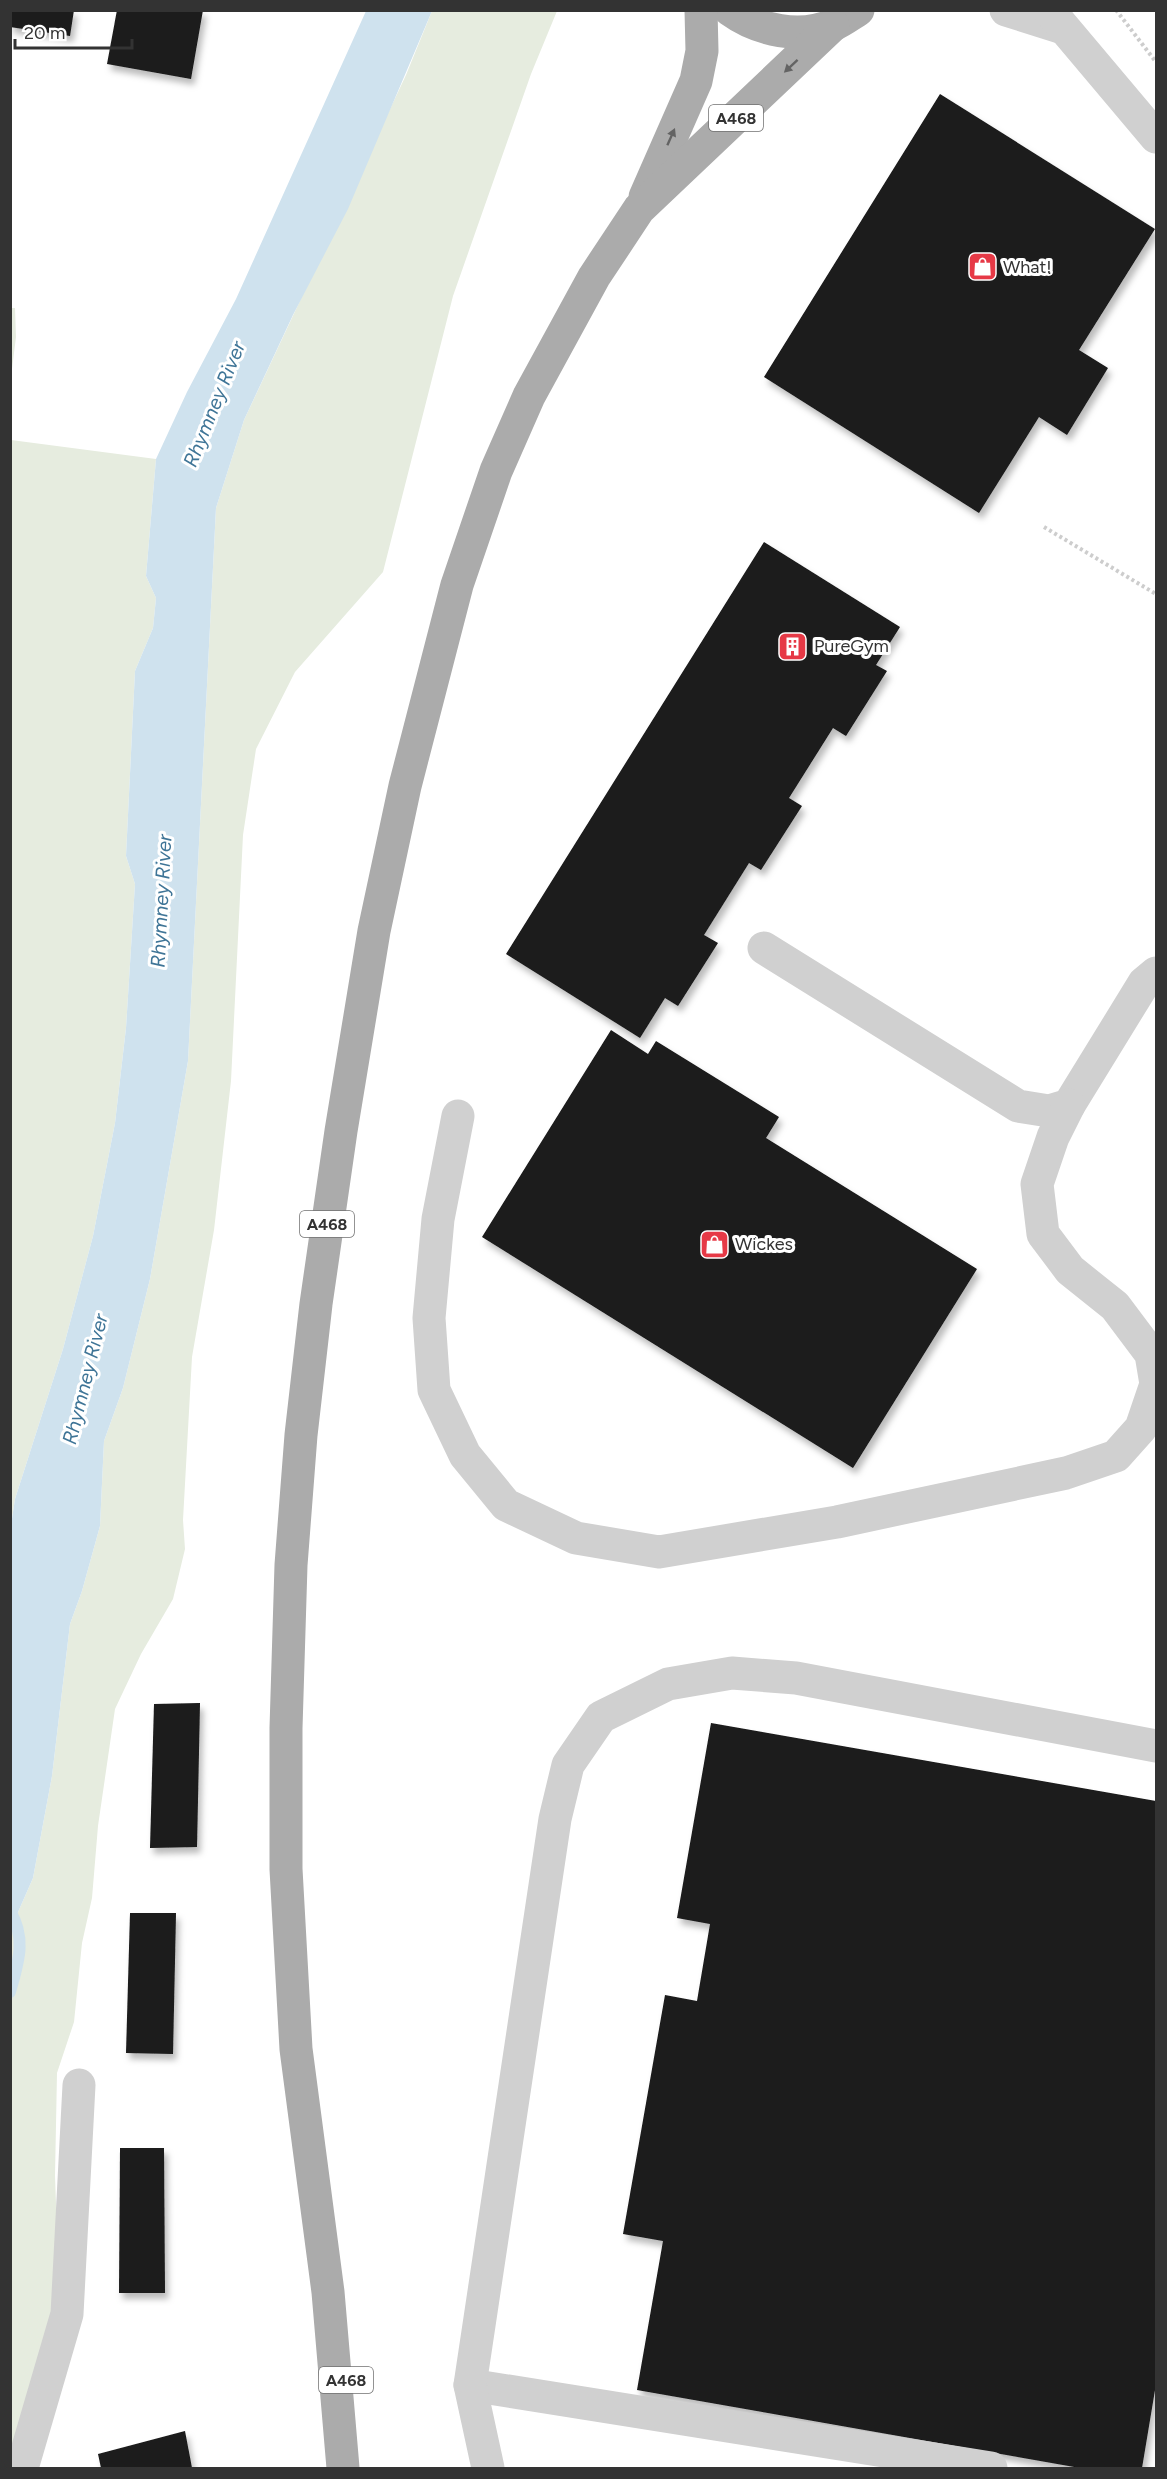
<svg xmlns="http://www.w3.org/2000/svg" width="1167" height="2479" font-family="Figtree,sans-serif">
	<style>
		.green { fill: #e6ecdf }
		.water { fill: #cfe2ee }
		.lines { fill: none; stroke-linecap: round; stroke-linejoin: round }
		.stream { stroke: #cfe2ee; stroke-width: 12 }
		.building { fill: #1a1a1a; filter: url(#shadow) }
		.path { stroke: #cdcdcd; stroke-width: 4; stroke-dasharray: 3 3; stroke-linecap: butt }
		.minor { stroke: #d0d0d0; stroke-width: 33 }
		.major { stroke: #ababab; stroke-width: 33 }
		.oneway { fill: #636363 }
		.labels { text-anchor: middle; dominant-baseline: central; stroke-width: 6; stroke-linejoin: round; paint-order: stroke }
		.shield { fill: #fff; stroke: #707070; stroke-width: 1.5 }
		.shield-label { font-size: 16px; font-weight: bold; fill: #333 }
		.poi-label { font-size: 18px; fill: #333; stroke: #fff; text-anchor: start }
		.water-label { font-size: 20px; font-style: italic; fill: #3f7597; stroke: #fff }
	</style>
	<defs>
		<filter id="shadow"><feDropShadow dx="3.5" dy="6" stdDeviation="3" flood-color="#0004"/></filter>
	</defs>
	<rect width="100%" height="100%" fill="#fff"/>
	<g class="green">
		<polygon points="432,11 557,11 531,74 453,296 383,572 295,672 256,749 243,835 231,1081 214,1230 192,1357 183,1520 185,1549 173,1599 141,1654 115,1709 98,1826 92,1898 82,1943 74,2022 57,2073 55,2176 61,2340 11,2449 11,1923 15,1919 33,1878 52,1776 70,1624 82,1591 100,1526 104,1441 123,1388 150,1279 188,1061 216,508 244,420 406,75"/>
		<polygon points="11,308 15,308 16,337 11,377"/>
		<polygon points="11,440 156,459 146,576 156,598 153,628 135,671 126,856 135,884 126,1028 115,1123 93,1236 63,1349 15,1499 11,1525"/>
	</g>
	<polygon class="water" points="366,11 432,11 348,209 293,315 244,420 216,508 188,1061 150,1279 123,1388 104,1441 100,1526 82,1591 70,1624 52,1776 33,1878 15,1919 11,1923 11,1525 15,1499 63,1349 93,1236 115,1123 126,1028 135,884 126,856 135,671 153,628 156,598 146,576 156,459 187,392 236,299"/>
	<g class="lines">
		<path class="stream" d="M10,1911C27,1939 18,1963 10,1992"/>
	</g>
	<g class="building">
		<polygon points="10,10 74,10 70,36 10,27"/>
		<polygon points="117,10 203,10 191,79 107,64"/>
		<polygon points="940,94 1155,229 1079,350 1108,368 1067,435 1039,417 979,513 764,377"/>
		<polygon points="764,542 900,627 876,665 887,671 846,736 833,728 789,798 802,806 761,870 749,863 704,935 718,943 678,1006 665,998 640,1038 506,954"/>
		<polygon points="611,1030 648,1054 656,1041 779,1117 766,1138 977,1269 853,1468 482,1237"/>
		<polygon points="200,1703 197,1847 150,1848 154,1704"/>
		<polygon points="711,1723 1156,1801 1156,2384 1142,2468 1080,2468 637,2390 663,2241 623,2234 665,1995 697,2001 710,1924 677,1918"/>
		<polygon points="130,1913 176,1913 173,2054 126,2053"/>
		<polygon points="120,2148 164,2148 165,2293 119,2293"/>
		<polygon points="185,2431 192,2468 101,2468 98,2454"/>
	</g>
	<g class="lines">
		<g class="path">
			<polyline points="1116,10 1156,62"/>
			<polyline points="1044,527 1156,594"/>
		</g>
		<g class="minor">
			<polyline points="1006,10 1063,28"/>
			<polyline points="1049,10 1156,137"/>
			<polyline points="764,948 1018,1106 1049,1111 1069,1105 1144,983 1156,973"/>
			<polyline points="458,1116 438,1219 429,1318 434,1390 465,1455 506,1505 576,1538 659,1552 837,1522 1066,1473 1116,1456 1141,1428 1156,1384 1151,1354 1115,1306 1070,1270 1043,1234 1037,1184 1053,1137 1069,1105"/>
			<polyline points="470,2385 991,2468"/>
			<polyline points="22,2468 67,2314 79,2085"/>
			<polyline points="488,2468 470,2385 555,1819 568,1765 601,1717 668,1684 732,1673 796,1678 1156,1746"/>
		</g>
		<g class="major">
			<path d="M730,10C759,31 800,39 833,25C842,21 850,15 858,10"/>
			<polyline points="645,197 696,81 702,51 701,10"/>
			<polyline points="343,2468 328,2292 296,2049 286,1869 286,1728 291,1565 301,1435 316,1304 341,1131 374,931 405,786 457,585 496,471 529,396 594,277 639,209 833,25"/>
		</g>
	</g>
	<defs><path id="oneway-solid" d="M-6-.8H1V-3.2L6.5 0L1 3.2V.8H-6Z" transform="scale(1.5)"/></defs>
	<g class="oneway">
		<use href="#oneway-solid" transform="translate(791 66) rotate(137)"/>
		<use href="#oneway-solid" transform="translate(671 137) rotate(-66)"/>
	</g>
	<defs>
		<symbol id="shop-square" viewBox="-11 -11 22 22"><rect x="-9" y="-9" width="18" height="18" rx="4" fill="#e63946" stroke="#fff"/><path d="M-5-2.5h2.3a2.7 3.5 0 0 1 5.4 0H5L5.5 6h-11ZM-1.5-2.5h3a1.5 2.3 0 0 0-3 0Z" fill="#fff"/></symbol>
		<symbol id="building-square" viewBox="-11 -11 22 22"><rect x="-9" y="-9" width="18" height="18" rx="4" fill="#e63946" stroke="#fff"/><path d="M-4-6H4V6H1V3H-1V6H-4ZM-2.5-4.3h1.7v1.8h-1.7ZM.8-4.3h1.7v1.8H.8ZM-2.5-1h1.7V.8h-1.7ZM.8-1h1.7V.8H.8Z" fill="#fff"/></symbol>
	</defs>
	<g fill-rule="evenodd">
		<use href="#shop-square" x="966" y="250" width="33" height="33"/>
		<use href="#building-square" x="776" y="630" width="33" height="33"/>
		<use href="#shop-square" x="698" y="1228" width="33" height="33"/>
	</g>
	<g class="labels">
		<g class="shield">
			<rect x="709" y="105" width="54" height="26" rx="4.5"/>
			<rect x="300" y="1211" width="54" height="26" rx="4.5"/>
			<rect x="319" y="2367" width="54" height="26" rx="4.5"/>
		</g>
		<g class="shield-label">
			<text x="736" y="118">A468</text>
			<text x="327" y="1224">A468</text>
			<text x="346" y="2380">A468</text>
		</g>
		<g class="poi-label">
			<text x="1003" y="267">What!</text>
			<text x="814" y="646">PureGym</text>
			<text x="735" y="1244">Wickes</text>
		</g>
		<g class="water-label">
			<text transform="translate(214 404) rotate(-68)">Rhymney River</text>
			<text transform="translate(161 901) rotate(-87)">Rhymney River</text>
			<text transform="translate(85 1379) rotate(-76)">Rhymney River</text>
		</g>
	</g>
	<rect width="1167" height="2479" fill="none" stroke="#333333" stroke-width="24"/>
	<path d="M15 39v9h117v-9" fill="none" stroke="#333333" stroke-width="3"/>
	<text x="24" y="39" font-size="18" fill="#333333" stroke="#ffffff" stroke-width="4.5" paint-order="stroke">20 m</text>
</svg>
